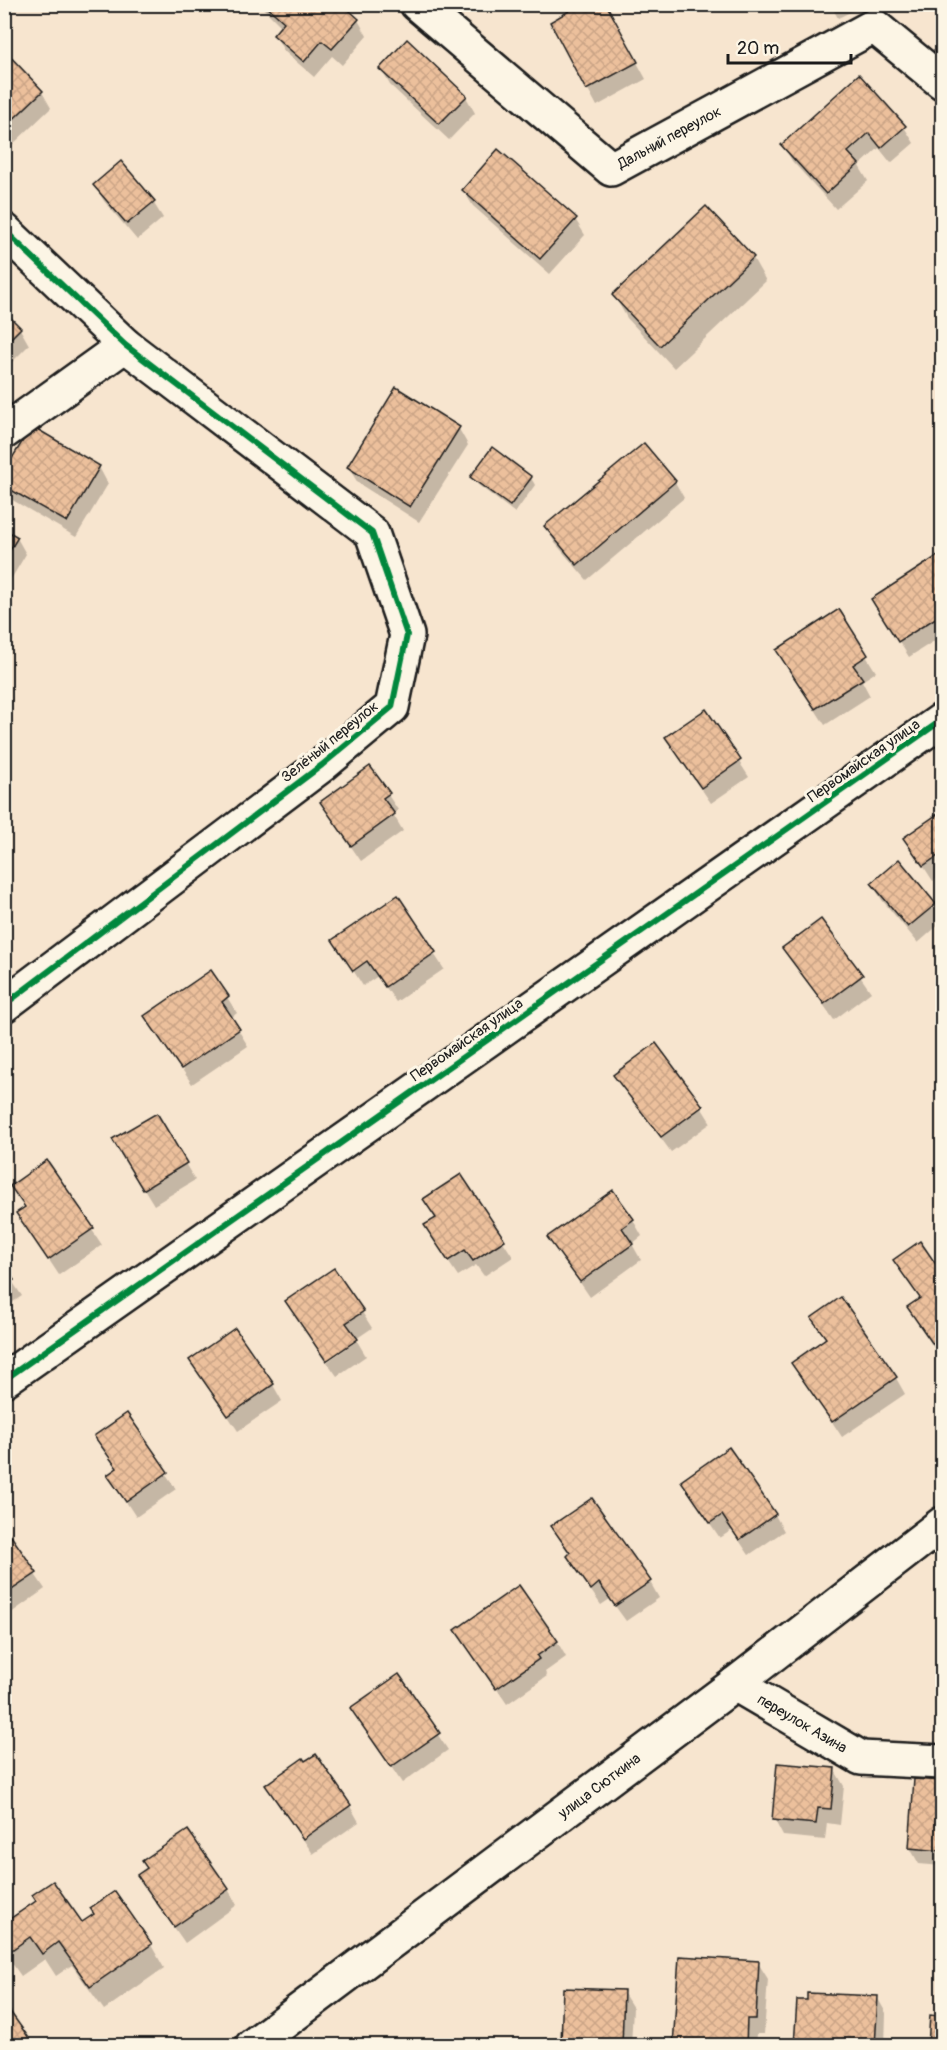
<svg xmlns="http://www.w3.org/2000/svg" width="947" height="2050" font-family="Pangolin,sans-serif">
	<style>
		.shadow { fill: #0003 }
		.building { fill: url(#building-cross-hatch); stroke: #1c1c1c; stroke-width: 1.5 }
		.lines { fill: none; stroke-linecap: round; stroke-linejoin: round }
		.minor-casing { stroke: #1c1c1c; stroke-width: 38 }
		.minor { stroke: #fcf5e5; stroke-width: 33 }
		.cycleway-casing { stroke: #fcf5e5; stroke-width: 10 }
		.cycleway { stroke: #00873e; stroke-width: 6 }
		.labels { text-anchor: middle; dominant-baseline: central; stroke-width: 6; stroke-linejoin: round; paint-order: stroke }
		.street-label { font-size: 15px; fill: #1c1c1c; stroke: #fcf5e5 }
	</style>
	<defs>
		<pattern id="building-cross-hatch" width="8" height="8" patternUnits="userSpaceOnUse" patternTransform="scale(1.5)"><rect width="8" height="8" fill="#ecc09c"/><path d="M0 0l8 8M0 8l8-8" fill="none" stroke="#caa486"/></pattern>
	</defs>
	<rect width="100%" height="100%" fill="#f7e5cf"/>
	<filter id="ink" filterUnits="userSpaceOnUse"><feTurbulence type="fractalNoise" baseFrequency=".0167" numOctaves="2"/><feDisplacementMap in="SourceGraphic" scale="12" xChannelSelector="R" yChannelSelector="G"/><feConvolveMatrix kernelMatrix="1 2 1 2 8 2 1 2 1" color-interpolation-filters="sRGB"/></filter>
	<g filter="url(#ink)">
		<g class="shadow">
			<polygon points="259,4 340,4 358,20 367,36 342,65 332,56 314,77 284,51 275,35 282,27"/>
			<polygon points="605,4 646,79 597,106 552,22"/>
			<polygon points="830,4 867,4 838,18"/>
			<polygon points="4,56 42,92 51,108 10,147 4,141"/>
			<polygon points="381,69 466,97 475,113 449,140 390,85"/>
			<polygon points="904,127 914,143 891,163 879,148 859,166 868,181 836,209 792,161 783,145"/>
			<polygon points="95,185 153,202 163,218 137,240 104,201"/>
			<polygon points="463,190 575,219 585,235 550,274 473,206"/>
			<polygon points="753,258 766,281 674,368 627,318 614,295"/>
			<polygon points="4,313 20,329 29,345 4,370"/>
			<polygon points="459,429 468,445 419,522 358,483 348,467"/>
			<polygon points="644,445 675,482 684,498 587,580 555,543 546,527"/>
			<polygon points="99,467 108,484 76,537 9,498 4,490 4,474"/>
			<polygon points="472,477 531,478 535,485 515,513 477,484"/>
			<polygon points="4,531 17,538 26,554 4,591"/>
			<polygon points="942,555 942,636 909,657 873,600"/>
			<polygon points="838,611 876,672 862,681 870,696 825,725 787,666"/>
			<polygon points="706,711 749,777 711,803 677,753"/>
			<polygon points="370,768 398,810 393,814 403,831 361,861 321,803"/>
			<polygon points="942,813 942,875 933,881 905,838"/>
			<polygon points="872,884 935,904 942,922 918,943 882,900"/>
			<polygon points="397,897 444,969 396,1002 378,976 363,986 334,940"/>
			<polygon points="821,921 871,992 834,1020 784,948"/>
			<polygon points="211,972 237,1013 231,1018 248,1046 192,1084 146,1016"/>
			<polygon points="615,1075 701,1107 711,1123 671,1152"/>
			<polygon points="156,1115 195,1180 154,1205 124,1156"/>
			<polygon points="47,1162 102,1245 59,1275 18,1213 26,1208"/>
			<polygon points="461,1176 513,1257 484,1276 476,1265 458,1276 435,1242 436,1219 425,1200"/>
			<polygon points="633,1220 642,1236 632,1244 641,1260 590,1297 549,1237"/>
			<polygon points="919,1243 942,1276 942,1358 909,1307 920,1299 895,1260"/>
			<polygon points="4,1269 22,1296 4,1308"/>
			<polygon points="287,1302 362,1312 372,1328 325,1360"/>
			<polygon points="813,1319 896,1378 905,1394 842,1437 793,1363 826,1340"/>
			<polygon points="357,1341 366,1356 337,1376 327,1362"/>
			<polygon points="201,1376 273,1385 282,1401 238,1431"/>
			<polygon points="126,1415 176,1489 136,1517 109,1476 118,1470 106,1452"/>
			<polygon points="682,1482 775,1515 784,1531 749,1555 732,1530 720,1538"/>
			<polygon points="4,1529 45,1589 4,1618"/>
			<polygon points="578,1572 650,1582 659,1598 626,1621 610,1599 601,1605"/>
			<polygon points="457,1630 557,1641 566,1657 545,1672 547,1676 507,1704"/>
			<polygon points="398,1676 448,1750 402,1783 352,1709"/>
			<polygon points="834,1769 844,1786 840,1825 827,1823 825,1840 783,1836 774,1819"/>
			<polygon points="915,1781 942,1783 942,1866 919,1864 910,1848"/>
			<polygon points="267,1786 350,1806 359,1822 313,1854"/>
			<polygon points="228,1889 237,1905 185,1943 149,1891"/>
			<polygon points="82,1924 151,1945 164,1968 104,2010 72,1965 56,1976 45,1959 21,1976 4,1952 4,1925"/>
			<polygon points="758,1963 768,1979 764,2034 756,2034 755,2046 675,2046"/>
			<polygon points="623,1992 633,2008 631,2046 564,2046 563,2044"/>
			<polygon points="877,1997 886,2013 885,2046 796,2046"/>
			<polygon points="939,2008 942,2008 942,2046 930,2046"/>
			<polygon points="28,2039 32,2046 4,2046"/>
		</g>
		<g class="building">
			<polygon points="264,4 342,4 359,19 332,49 322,41 304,62 273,35 284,22"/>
			<polygon points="581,4 606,4 638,62 586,90 550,22"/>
			<polygon points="407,39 467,96 439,124 379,69"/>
			<polygon points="6,52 43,91 4,128 4,54"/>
			<polygon points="859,74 906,126 881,148 869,133 848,152 859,164 826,194 781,145"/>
			<polygon points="498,149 577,218 540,259 462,190"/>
			<polygon points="121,161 155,201 127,224 93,185"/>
			<polygon points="706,206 754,257 660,346 612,295"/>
			<polygon points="4,311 21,328 4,345"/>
			<polygon points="396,387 460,427 410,507 347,467"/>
			<polygon points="32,426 100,466 67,522 4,486 4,471"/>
			<polygon points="644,443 676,481 577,565 544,526"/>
			<polygon points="492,447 532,477 510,506 470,477"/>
			<polygon points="4,529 18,537 4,560"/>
			<polygon points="942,553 942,614 898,642 871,599"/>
			<polygon points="839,609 868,655 853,665 863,679 815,709 776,650"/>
			<polygon points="706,709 741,760 701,788 665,737"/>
			<polygon points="370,766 390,793 383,798 395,814 351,846 320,802"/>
			<polygon points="942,811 942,853 923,866 903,838"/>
			<polygon points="899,859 936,904 908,927 871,883"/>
			<polygon points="398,895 436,952 385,987 367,961 353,971 332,940"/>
			<polygon points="821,919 863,975 824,1004 782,948"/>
			<polygon points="211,970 229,996 222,1002 240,1029 181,1069 144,1016"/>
			<polygon points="656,1043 703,1106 661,1137 613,1075"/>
			<polygon points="157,1113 187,1163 143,1190 112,1139"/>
			<polygon points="47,1160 94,1228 48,1260 16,1213 25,1207 10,1186"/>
			<polygon points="461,1174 505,1240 473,1261 465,1250 448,1261 424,1225 436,1218 423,1199"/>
			<polygon points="613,1190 634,1219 622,1228 633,1244 580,1282 547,1237"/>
			<polygon points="920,1241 942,1273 942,1357 907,1307 920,1298 893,1260"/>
			<polygon points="4,1266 14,1280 4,1286"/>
			<polygon points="334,1268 364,1311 346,1323 358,1339 326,1361 285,1301"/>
			<polygon points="841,1297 897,1377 832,1422 791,1363 826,1338 811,1318"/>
			<polygon points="235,1328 274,1384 228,1416 189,1360"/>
			<polygon points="127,1413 168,1472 126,1502 107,1475 117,1468 94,1436"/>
			<polygon points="729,1447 776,1514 739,1540 722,1515 710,1523 681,1481"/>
			<polygon points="592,1498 651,1581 615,1606 599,1583 591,1590 567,1556 570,1553 551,1526"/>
			<polygon points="4,1526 37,1573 4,1595"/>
			<polygon points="519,1585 558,1641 537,1656 539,1659 496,1689 455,1630"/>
			<polygon points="399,1674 440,1733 391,1767 350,1708"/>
			<polygon points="316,1754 351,1805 303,1839 265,1785 303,1758 305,1761"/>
			<polygon points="777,1763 835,1768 831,1809 818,1808 816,1824 772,1820"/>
			<polygon points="914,1779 942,1781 942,1851 909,1848"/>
			<polygon points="188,1830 229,1889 174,1927 137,1875 147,1868 142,1861"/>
			<polygon points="53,1881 82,1922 94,1914 90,1908 115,1891 152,1944 90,1987 58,1942 42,1954 30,1937 6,1954 4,1923 36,1901 32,1895"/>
			<polygon points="679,1956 759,1961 756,2019 747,2019 746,2046 673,2046"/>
			<polygon points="563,1988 624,1990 622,2046 561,2044"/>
			<polygon points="807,1993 878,1996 875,2046 794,2046 797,2000 807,2000"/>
			<polygon points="4,2003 29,2038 18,2046 4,2046"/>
			<polygon points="938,2006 942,2007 942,2046 928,2046 930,2015 938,2016"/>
		</g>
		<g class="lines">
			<defs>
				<g id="minor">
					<path id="s1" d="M417,4L611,169L874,26L942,82"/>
					<polyline points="4,230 125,345 372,533 407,635 392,707 322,765 4,1005"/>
					<polyline points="4,432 125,345"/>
					<polyline points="4,1380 942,720"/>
					<path id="s2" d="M735,1684L861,1758L942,1762"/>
					<path id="s3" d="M252,2046L735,1684L942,1524"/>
				</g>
			</defs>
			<use href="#minor" class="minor-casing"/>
			<use href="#minor" class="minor"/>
			<defs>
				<g id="cycleway">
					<polyline points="4,230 125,345 372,533 407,635 392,707 322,765 4,1005"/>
					<polyline points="4,1380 942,720"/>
				</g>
			</defs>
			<use href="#cycleway" class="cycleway-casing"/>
			<use href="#cycleway" class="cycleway"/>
		</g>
	</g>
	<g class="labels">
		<g class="street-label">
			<text stroke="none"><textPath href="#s1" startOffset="321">Дальний переулок</textPath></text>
			<text transform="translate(330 742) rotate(-39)">Зелёный переулок</text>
			<text transform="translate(864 761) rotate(-35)">Первомайская улица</text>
			<text transform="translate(467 1040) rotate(-35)">Первомайская улица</text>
			<text stroke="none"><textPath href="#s2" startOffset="78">переулок Азина</textPath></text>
			<text stroke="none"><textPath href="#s3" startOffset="434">улица Сюткина</textPath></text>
		</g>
	</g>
	<rect width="947" height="2050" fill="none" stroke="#fcf5e5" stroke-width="24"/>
	<rect x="12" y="12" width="923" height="2026" fill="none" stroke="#1c1c1c" stroke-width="2" filter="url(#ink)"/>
	<path d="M728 54v9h123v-9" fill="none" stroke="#1c1c1c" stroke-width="3"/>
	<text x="737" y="54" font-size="18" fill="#1c1c1c" stroke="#fcf5e5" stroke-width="4.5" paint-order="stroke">20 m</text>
</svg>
